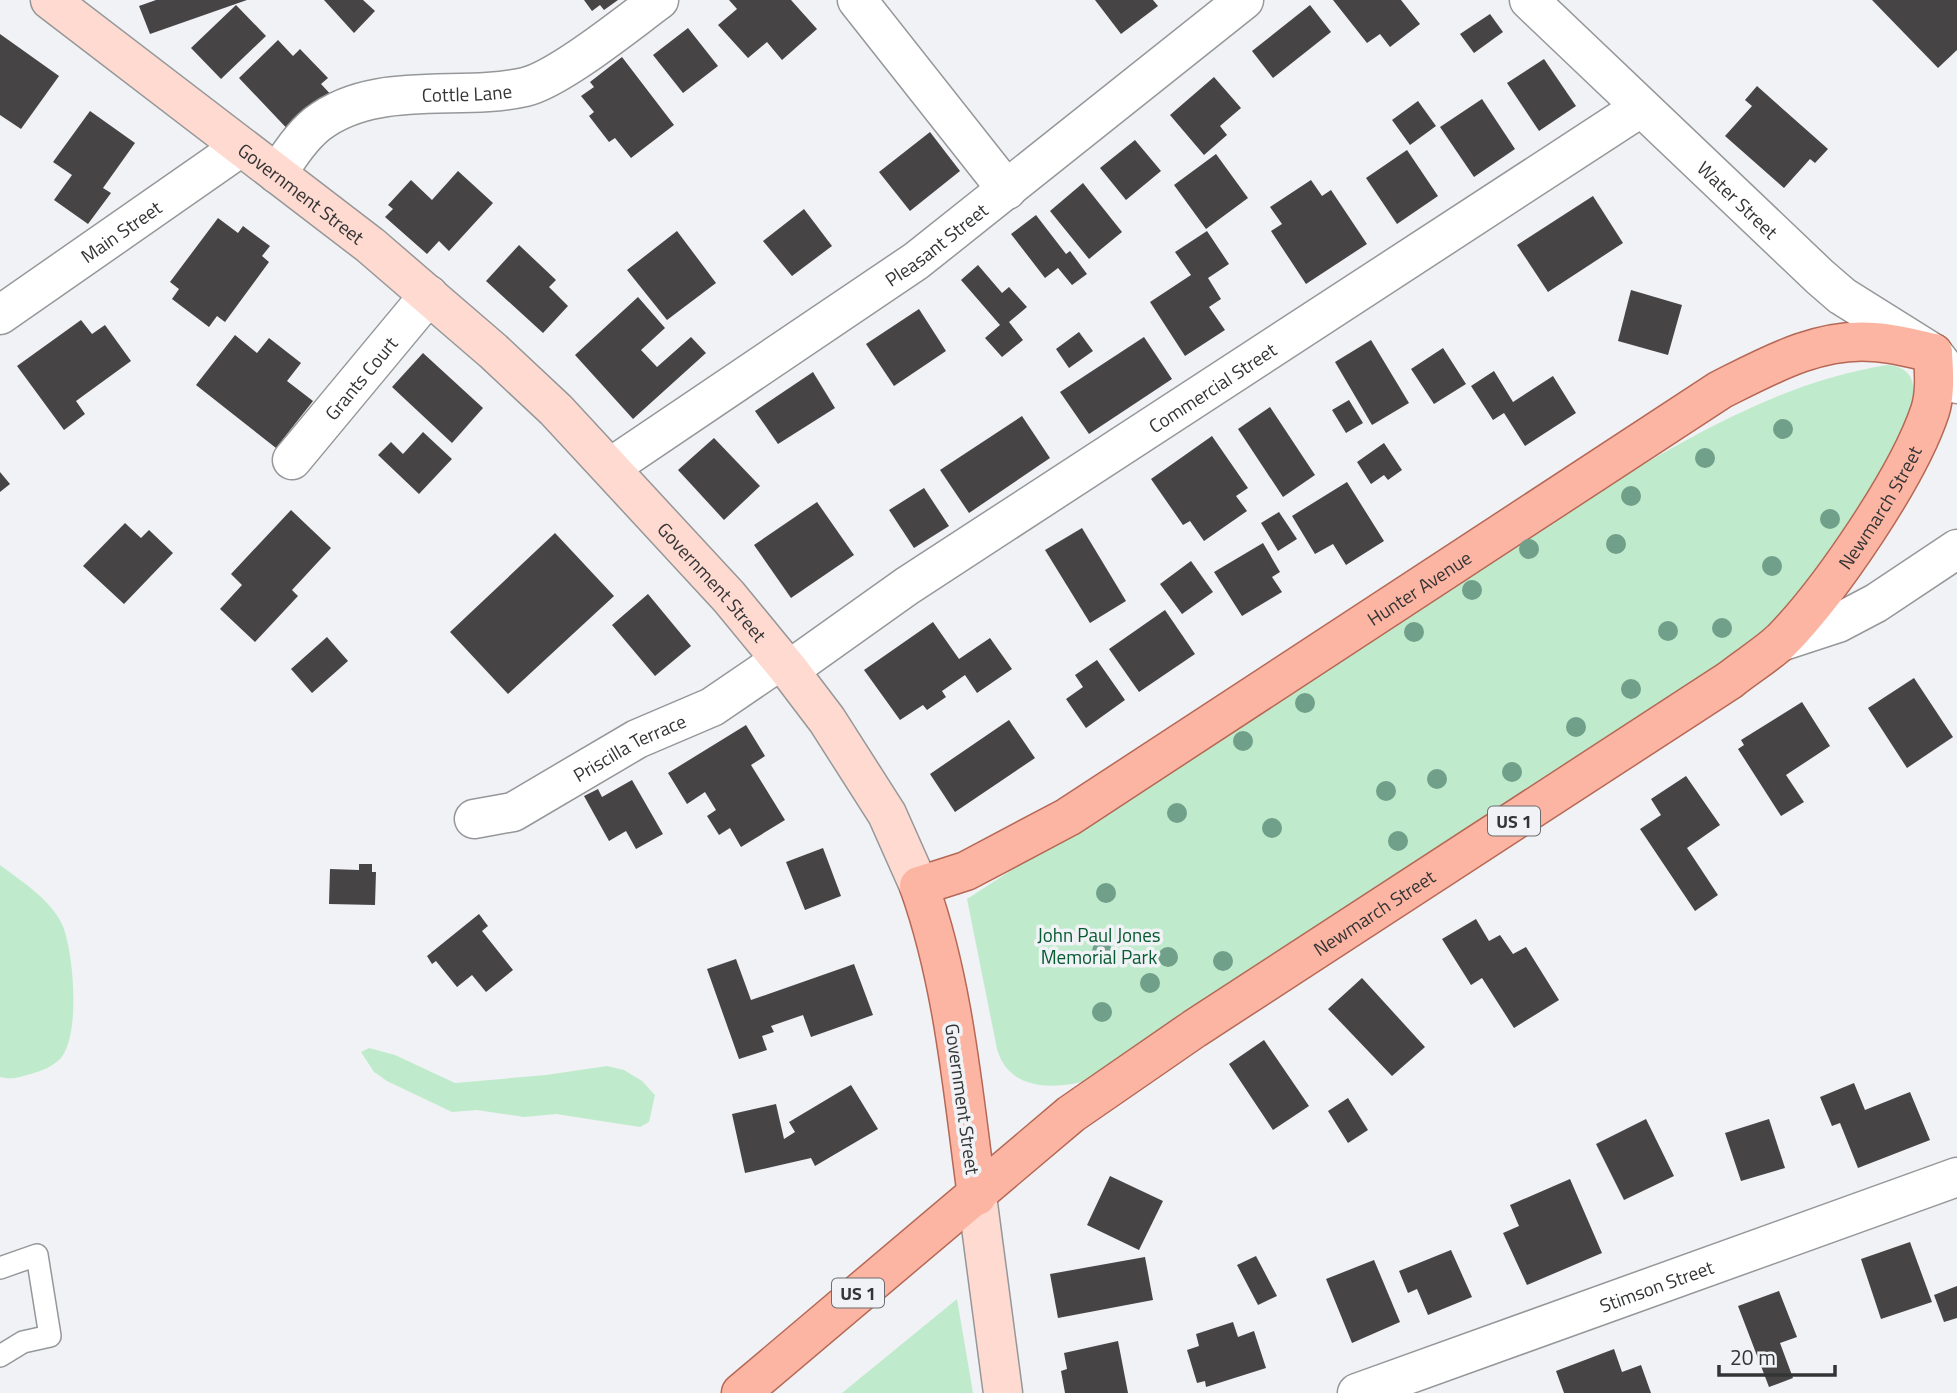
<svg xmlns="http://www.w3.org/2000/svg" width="1957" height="1393" font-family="'Titillium Web',sans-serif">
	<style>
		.green { fill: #bfebcc }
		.building { fill: #474445 }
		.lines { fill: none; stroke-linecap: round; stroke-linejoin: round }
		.lane-casing { stroke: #959799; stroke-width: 24 }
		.street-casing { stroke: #959799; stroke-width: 41 }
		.secondary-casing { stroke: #959799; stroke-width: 41 }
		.primary-casing { stroke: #b56855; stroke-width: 41 }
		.lane { stroke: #fff; stroke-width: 21 }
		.street { stroke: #fff; stroke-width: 38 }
		.secondary { stroke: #fedad1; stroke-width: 38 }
		.primary { stroke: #fdb5a3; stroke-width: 38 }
		.tree { fill: #709f8a }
		.labels { text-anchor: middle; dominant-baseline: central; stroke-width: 7; stroke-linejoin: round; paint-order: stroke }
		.shield { fill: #f1f2f5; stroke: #6c6d6f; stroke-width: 2 }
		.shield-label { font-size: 18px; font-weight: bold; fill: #333435 }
		.street-label { font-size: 19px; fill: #333435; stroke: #f1f2f5 }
		.park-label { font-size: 19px; fill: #065b32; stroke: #f1f2f5 }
	</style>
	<rect width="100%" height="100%" fill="#f1f2f5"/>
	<g class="green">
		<path d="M1887,365C1918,367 1916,392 1910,416C1864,505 1816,588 1737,653L1090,1080C1053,1090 1009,1091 997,1049L967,899L1591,496C1683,440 1780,382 1887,365Z"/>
		<path d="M0,865C21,881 50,899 62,924C74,951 81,1037 60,1059C52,1067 41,1071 31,1074C19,1077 12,1080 0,1077Z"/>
		<polygon points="369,1048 395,1055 455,1083 546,1075 607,1066 624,1070 642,1081 655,1095 649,1122 640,1127 556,1114 524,1117 477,1110 452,1112 387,1081 374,1072 361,1052"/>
		<polygon points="957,1299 973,1393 842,1393"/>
	</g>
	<g class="building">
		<polygon points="156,0 247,0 150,34 139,6"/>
		<polygon points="324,0 363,0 375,11 354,33"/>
		<polygon points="584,0 618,0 604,10 600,5 592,11"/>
		<polygon points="729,0 791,0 817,29 782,60 767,42 748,58 718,25 737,9"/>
		<polygon points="1095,0 1153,0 1158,6 1121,34"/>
		<polygon points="1333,0 1401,0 1420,24 1390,47 1380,34 1367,43"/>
		<polygon points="1872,0 1957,0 1957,50 1938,68"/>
		<polygon points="236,5 266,36 221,79 191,48"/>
		<polygon points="1310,5 1331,32 1273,78 1252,51"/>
		<polygon points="1490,14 1503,32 1474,53 1460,34"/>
		<polygon points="688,28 718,66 683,93 653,55"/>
		<polygon points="0,34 59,76 21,129 0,115"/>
		<polygon points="278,40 293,56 300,49 328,78 321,84 335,99 295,137 239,78"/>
		<polygon points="622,57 674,125 631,158 615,138 609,142 589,116 594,112 581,96 594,87 590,82"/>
		<polygon points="1544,59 1576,106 1539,131 1507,83"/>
		<polygon points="1214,77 1241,108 1220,126 1227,135 1204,155 1170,115"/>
		<polygon points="1757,86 1828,149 1815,163 1810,159 1784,188 1725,136 1752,106 1745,100"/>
		<polygon points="1482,99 1515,149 1474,177 1440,127"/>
		<polygon points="1418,101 1436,126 1410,145 1392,120"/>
		<polygon points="90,111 135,143 103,188 111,193 88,224 54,200 72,175 53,162"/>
		<polygon points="930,132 960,171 910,211 879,172"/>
		<polygon points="1135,140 1161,171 1126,200 1100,168"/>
		<polygon points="1407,150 1438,196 1397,224 1366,178"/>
		<polygon points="1216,154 1248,198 1206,229 1174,185"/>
		<polygon points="458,171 493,203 449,251 439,241 427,254 385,217 393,209 388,205 411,180 432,200"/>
		<polygon points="1311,180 1322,196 1331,190 1367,244 1306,284 1271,231 1282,224 1270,207"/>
		<polygon points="1083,183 1122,232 1089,259 1050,211"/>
		<polygon points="1593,196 1623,243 1548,292 1517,245"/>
		<polygon points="804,209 832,246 792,276 763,241"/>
		<polygon points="1036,215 1066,254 1070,251 1087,274 1072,285 1058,268 1045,278 1011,234"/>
		<polygon points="218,218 238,233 243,226 270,246 262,256 269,262 225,322 217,316 209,327 172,299 179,289 170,282"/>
		<polygon points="677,231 716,283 667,320 627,270"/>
		<polygon points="1207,231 1229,264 1208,278 1221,299 1209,307 1225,330 1185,356 1150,302 1191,275 1175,252"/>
		<polygon points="519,245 556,280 549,287 568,306 543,333 486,281"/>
		<polygon points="978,265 1002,293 1009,287 1027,307 1009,322 1023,340 1002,357 985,338 1000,325 961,280"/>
		<polygon points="1631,290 1682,305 1668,355 1618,341"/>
		<polygon points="638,297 665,328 641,350 657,367 691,337 706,353 633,419 575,355"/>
		<polygon points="919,309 946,351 894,386 866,344"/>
		<polygon points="81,320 92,334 105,325 131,361 76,401 85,414 64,430 17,366"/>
		<polygon points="1079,332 1093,351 1069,368 1056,349"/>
		<polygon points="235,335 257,353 269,338 301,363 287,381 313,401 276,448 196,385"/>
		<polygon points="1144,337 1172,379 1089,434 1060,392"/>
		<polygon points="1371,340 1409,403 1372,425 1335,362"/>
		<polygon points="1443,348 1466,384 1434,404 1411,369"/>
		<polygon points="423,353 483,408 452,443 392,387"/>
		<polygon points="1494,371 1513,402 1553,376 1576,413 1525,446 1504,413 1493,420 1471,386"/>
		<polygon points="813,372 835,408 778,444 755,411"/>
		<polygon points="1349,400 1363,423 1346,433 1332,410"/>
		<polygon points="1270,407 1315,475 1283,497 1238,429"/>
		<polygon points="1022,416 1050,458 969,513 940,470"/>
		<polygon points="423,432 452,459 419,494 378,455 391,442 403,454"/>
		<polygon points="1212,436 1248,488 1236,496 1247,511 1204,541 1190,521 1183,525 1151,479"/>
		<polygon points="714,438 760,486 724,520 678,470"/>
		<polygon points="1384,443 1402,470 1388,480 1384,475 1371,484 1357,462"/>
		<polygon points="0,472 10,484 0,492"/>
		<polygon points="1347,482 1384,541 1346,565 1333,544 1315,554 1292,516"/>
		<polygon points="924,488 949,526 914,548 889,510"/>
		<polygon points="817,502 854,555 791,598 754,545"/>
		<polygon points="291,510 331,548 292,590 298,596 255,642 220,609 242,585 231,574"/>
		<polygon points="1279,512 1297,539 1278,551 1261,523"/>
		<polygon points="125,523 141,538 149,530 173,553 124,604 83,566"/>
		<polygon points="1082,528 1126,601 1090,623 1045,550"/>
		<polygon points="555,533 614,596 508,694 450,632"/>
		<polygon points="1263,543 1280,572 1272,577 1282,592 1242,616 1214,572"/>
		<polygon points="1191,561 1213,592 1182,614 1160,584"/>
		<polygon points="648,594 691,646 655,676 612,625"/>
		<polygon points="1165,610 1195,654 1139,692 1109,649"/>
		<polygon points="933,622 959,659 990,638 1012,669 977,693 965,675 942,691 946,697 927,710 923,705 900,720 864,670"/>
		<polygon points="327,637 348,661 312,693 291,669"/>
		<polygon points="1097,660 1125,700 1086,728 1066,699 1083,687 1075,675"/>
		<polygon points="1914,678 1953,737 1907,768 1868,708"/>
		<polygon points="1802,702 1830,746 1786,775 1804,802 1781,816 1738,749 1744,745 1741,740"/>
		<polygon points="1009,720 1035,758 955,812 930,774"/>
		<polygon points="746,725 765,756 751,765 785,820 741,847 730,828 719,835 707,816 716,810 705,792 687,804 668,773"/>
		<polygon points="1686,776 1720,825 1687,848 1718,895 1695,911 1640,829 1661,815 1651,799"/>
		<polygon points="632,780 663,834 636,849 626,831 609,841 584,796 598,789 602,797"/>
		<polygon points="823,848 841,896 805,910 786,862"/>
		<polygon points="359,864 372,864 372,872 376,872 375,905 329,904 330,869 359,870"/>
		<polygon points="479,914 488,926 482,931 513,970 486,992 472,975 457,987 436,961 432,964 427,956"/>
		<polygon points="1476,919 1489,941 1500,935 1513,954 1526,947 1559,1000 1514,1028 1482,978 1471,985 1442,939"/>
		<polygon points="736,959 751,1000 854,964 873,1015 811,1037 803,1015 771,1026 774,1032 762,1036 767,1050 739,1059 707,969"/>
		<polygon points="1362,978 1425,1047 1392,1076 1328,1009"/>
		<polygon points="1264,1040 1309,1106 1273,1130 1229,1064"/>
		<polygon points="1854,1083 1865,1110 1910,1092 1930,1140 1858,1168 1840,1123 1832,1126 1820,1097"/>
		<polygon points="851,1085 878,1129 815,1166 811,1158 745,1173 732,1114 776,1104 784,1139 795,1132 789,1122"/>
		<polygon points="1348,1098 1368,1130 1348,1143 1328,1111"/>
		<polygon points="1646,1119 1674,1176 1624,1200 1596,1144"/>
		<polygon points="1769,1119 1785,1168 1741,1181 1725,1133"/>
		<polygon points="1110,1176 1163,1201 1139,1250 1087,1225"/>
		<polygon points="1570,1179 1602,1253 1527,1285 1503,1233 1519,1226 1510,1205"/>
		<polygon points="1910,1242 1932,1302 1881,1319 1861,1259"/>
		<polygon points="1451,1250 1472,1297 1428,1315 1417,1289 1408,1293 1399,1271"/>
		<polygon points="1256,1256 1277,1296 1258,1305 1237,1265"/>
		<polygon points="1145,1257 1153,1300 1058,1318 1050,1274"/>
		<polygon points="1374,1260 1400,1322 1352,1343 1326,1279"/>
		<polygon points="1957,1286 1957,1318 1944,1322 1934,1295"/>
		<polygon points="1779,1291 1797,1337 1780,1343 1793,1378 1769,1387 1738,1306"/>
		<polygon points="1233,1322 1238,1337 1254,1331 1266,1368 1206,1387 1205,1381 1197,1383 1187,1350 1199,1346 1196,1334"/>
		<polygon points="1118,1341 1128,1393 1065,1393 1061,1371 1067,1369 1064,1353"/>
		<polygon points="1614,1349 1622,1372 1641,1365 1651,1393 1564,1393 1556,1371"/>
	</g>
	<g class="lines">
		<defs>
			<polyline id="lane" points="0,1268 37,1255 50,1336 23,1342 0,1356"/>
			<g id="street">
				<polyline points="857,0 1007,190"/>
				<path id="s1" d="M1529,0L1820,277L1842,296L1933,353L1957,384"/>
				<path id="s2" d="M277,174C289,156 301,137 317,124C375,79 459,102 525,87C559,79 629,22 659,0"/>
				<path id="s3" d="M0,315L241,147"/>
				<path id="s4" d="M292,460L429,295"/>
				<path id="s5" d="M611,467L916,261L1244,0"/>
				<polyline points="1780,642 1838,623 1876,603 1957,549"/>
				<path id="s6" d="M789,670L907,586L1640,108"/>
				<path id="s7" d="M474,819L513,812L637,739L712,707L781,660"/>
				<path id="s8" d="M1357,1393L1957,1177"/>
			</g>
			<g id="secondary">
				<path id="s9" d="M50,0L370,245L493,351L556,410L729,597L789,670L827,720L887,814L919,886"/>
				<polyline points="977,1196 1003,1393"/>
			</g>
			<g id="primary">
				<path id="s10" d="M977,1196C963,1093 954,984 919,886L966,871L1068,817L1720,390C1768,366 1819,337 1874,342C1894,343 1914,349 1933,353"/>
				<path id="s11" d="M741,1393L1071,1114L1194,1029L1730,680C1746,667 1766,655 1781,641C1830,591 1908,477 1930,411C1936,392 1934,372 1933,353"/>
			</g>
		</defs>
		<use href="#lane" class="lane-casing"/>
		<use href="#street" class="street-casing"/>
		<use href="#secondary" class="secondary-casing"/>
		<use href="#primary" class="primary-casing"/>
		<use href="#lane" class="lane"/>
		<use href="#street" class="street"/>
		<use href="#secondary" class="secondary"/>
		<use href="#primary" class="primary"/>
	</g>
	<g class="tree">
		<circle cx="1783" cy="429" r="10"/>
		<circle cx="1705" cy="458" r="10"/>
		<circle cx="1631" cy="496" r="10"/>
		<circle cx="1830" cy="519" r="10"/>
		<circle cx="1616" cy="544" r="10"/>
		<circle cx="1529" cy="549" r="10"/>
		<circle cx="1772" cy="566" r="10"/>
		<circle cx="1472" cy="590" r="10"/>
		<circle cx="1722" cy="628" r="10"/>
		<circle cx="1668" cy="631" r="10"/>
		<circle cx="1414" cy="632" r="10"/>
		<circle cx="1631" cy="689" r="10"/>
		<circle cx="1305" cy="703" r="10"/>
		<circle cx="1576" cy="727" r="10"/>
		<circle cx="1243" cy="741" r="10"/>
		<circle cx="1512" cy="772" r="10"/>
		<circle cx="1437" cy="779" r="10"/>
		<circle cx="1386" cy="791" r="10"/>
		<circle cx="1177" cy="813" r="10"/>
		<circle cx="1272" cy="828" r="10"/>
		<circle cx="1398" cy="841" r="10"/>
		<circle cx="1106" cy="893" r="10"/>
		<circle cx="1102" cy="951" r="10"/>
		<circle cx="1168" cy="957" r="10"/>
		<circle cx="1223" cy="961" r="10"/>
		<circle cx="1150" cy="983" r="10"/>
		<circle cx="1102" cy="1012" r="10"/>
	</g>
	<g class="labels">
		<g class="shield">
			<rect x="1488" y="806.5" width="52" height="29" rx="5"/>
			<rect x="832" y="1278.5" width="52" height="29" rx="5"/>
		</g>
		<g class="shield-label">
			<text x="1514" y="821">US 1</text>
			<text x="858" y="1293">US 1</text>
		</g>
		<g class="street-label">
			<text stroke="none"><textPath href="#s2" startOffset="220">Cottle Lane</textPath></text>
			<text stroke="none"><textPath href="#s9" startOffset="317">Government Street</textPath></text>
			<text stroke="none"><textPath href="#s1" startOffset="289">Water Street</textPath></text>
			<text stroke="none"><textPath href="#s3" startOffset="147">Main Street</textPath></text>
			<text stroke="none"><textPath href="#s5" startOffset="394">Pleasant Street</textPath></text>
			<text stroke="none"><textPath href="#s4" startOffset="107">Grants Court</textPath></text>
			<text stroke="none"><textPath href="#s6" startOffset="509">Commercial Street</textPath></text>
			<text stroke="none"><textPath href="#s11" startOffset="1452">Newmarch Street</textPath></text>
			<text stroke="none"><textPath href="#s9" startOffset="884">Government Street</textPath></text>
			<text stroke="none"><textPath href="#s10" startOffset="900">Hunter Avenue</textPath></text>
			<text stroke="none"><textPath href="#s7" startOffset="173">Priscilla Terrace</textPath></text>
			<text stroke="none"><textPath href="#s11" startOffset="796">Newmarch Street</textPath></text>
			<text transform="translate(963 1099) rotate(82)">Government Street</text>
			<text stroke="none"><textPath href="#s8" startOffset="318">Stimson Street</textPath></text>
		</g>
		<g class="park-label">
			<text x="1099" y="934">John Paul Jones<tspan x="1099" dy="22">Memorial Park</tspan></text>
		</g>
	</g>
	<path d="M1719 1365v10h116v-10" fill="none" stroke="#333435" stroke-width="3.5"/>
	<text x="1730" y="1365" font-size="21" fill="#333435" stroke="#f1f2f5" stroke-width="5" paint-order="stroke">20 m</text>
</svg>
